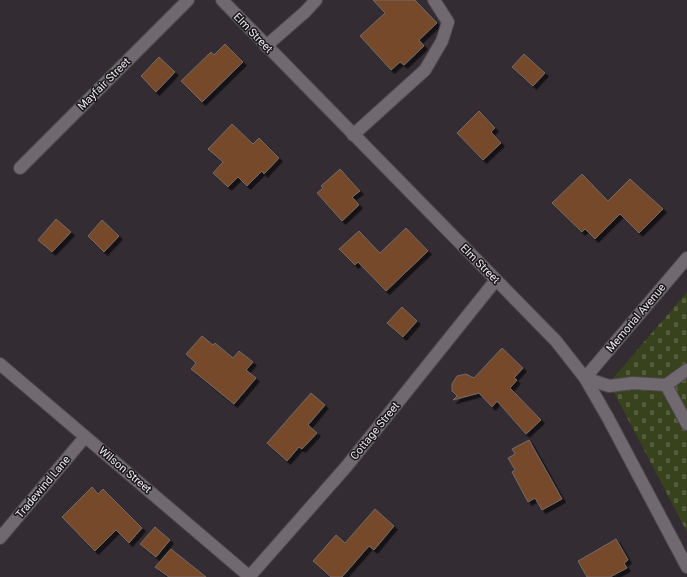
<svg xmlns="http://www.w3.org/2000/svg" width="687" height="577" font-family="Roboto,sans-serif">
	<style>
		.cemetery { fill: url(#cemetery-stones) }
		.building { fill: #74482c; stroke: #756b66; filter: url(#shadow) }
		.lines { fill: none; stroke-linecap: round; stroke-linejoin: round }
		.minor-casing { stroke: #4d484d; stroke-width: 14 }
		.minor { stroke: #716970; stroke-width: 12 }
		.labels { text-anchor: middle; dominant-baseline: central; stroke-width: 3; stroke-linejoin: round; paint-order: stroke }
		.street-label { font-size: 11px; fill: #f0ebf0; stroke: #181518 }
	</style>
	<defs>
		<pattern id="cemetery-stones" width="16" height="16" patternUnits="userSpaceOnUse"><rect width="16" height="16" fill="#38421d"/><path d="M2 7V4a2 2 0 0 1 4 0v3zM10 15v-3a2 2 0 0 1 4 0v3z" fill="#555d3e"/></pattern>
		<filter id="shadow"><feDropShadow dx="3.5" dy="3.5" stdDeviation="0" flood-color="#0009"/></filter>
	</defs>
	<rect width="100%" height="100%" fill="#332c32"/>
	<polygon class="cemetery" points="687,292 687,532 609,383"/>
	<g class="building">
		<polygon points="373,0 415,0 437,23 419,40 424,46 404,65 400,62 391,70 360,36 385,13"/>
		<polygon points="225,44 243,62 202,102 181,81 211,52 214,55"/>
		<polygon points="524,54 545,73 533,86 512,67"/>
		<polygon points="159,57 175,72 156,92 141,76"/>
		<polygon points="479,111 495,128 491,132 501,143 483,160 457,133"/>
		<polygon points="232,124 253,144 259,138 279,158 264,174 262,171 247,186 238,177 228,187 213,173 223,162 208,149"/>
		<polygon points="340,169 360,191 352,197 359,205 342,221 317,193 323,188 321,186"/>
		<polygon points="582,174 608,201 630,179 663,209 639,233 620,214 595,239 585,229 582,232 552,203"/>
		<polygon points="56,219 71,232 52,252 38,240"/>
		<polygon points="102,220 119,236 104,252 88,236"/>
		<polygon points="406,228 428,251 386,291 358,262 355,265 339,249 359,231 380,253"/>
		<polygon points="402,307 417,321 403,337 387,323"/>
		<polygon points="202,336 213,345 215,343 233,358 239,351 253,362 246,370 256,378 234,404 191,369 196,363 186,354"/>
		<polygon points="502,348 523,368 514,378 517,380 510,388 541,420 526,434 497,401 492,407 479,393 453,400 457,396 452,391 452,384 457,376 466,374 474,378"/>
		<polygon points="311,393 325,405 308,425 317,433 302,449 299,447 287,461 267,443"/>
		<polygon points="529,440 562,499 542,510 535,498 528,502 512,472 515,470 508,458 515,454 512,449"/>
		<polygon points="92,487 98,494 103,489 142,528 129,543 116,530 95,551 62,517"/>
		<polygon points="375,509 394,526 374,550 369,546 342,577 331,577 313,561 336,535 345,543"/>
		<polygon points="155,527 170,540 156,557 140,544"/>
		<polygon points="616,539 628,560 624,563 627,568 610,577 587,577 578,561"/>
		<polygon points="171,549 206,577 169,577 155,567"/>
	</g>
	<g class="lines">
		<defs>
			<g id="minor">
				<polyline points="222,0 556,341 585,378 608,418 687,567"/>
				<polyline points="266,46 305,12 316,0"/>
				<polyline points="353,135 425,70 442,41 448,22 434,0"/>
				<polyline points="20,168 188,0"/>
				<polyline points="687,258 585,378 609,386 633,383 666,385 687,424"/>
				<polyline points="0,364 250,577"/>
				<polyline points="666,385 687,370"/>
				<polyline points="0,538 85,437"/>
				<polyline points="249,577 346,467 496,280"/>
			</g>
		</defs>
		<use href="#minor" class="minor-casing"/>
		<use href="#minor" class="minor"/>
	</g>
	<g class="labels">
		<g class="street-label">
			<text transform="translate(253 33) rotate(46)">Elm Street</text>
			<text transform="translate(104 84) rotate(-45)">Mayfair Street</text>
			<text transform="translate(480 264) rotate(45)">Elm Street</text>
			<text transform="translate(636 318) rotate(-50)">Memorial Avenue</text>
			<text transform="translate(375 431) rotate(-51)">Cottage Street</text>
			<text transform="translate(125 470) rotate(40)">Wilson Street</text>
			<text transform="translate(43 487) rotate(-50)">Tradewind Lane</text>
		</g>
	</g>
</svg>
